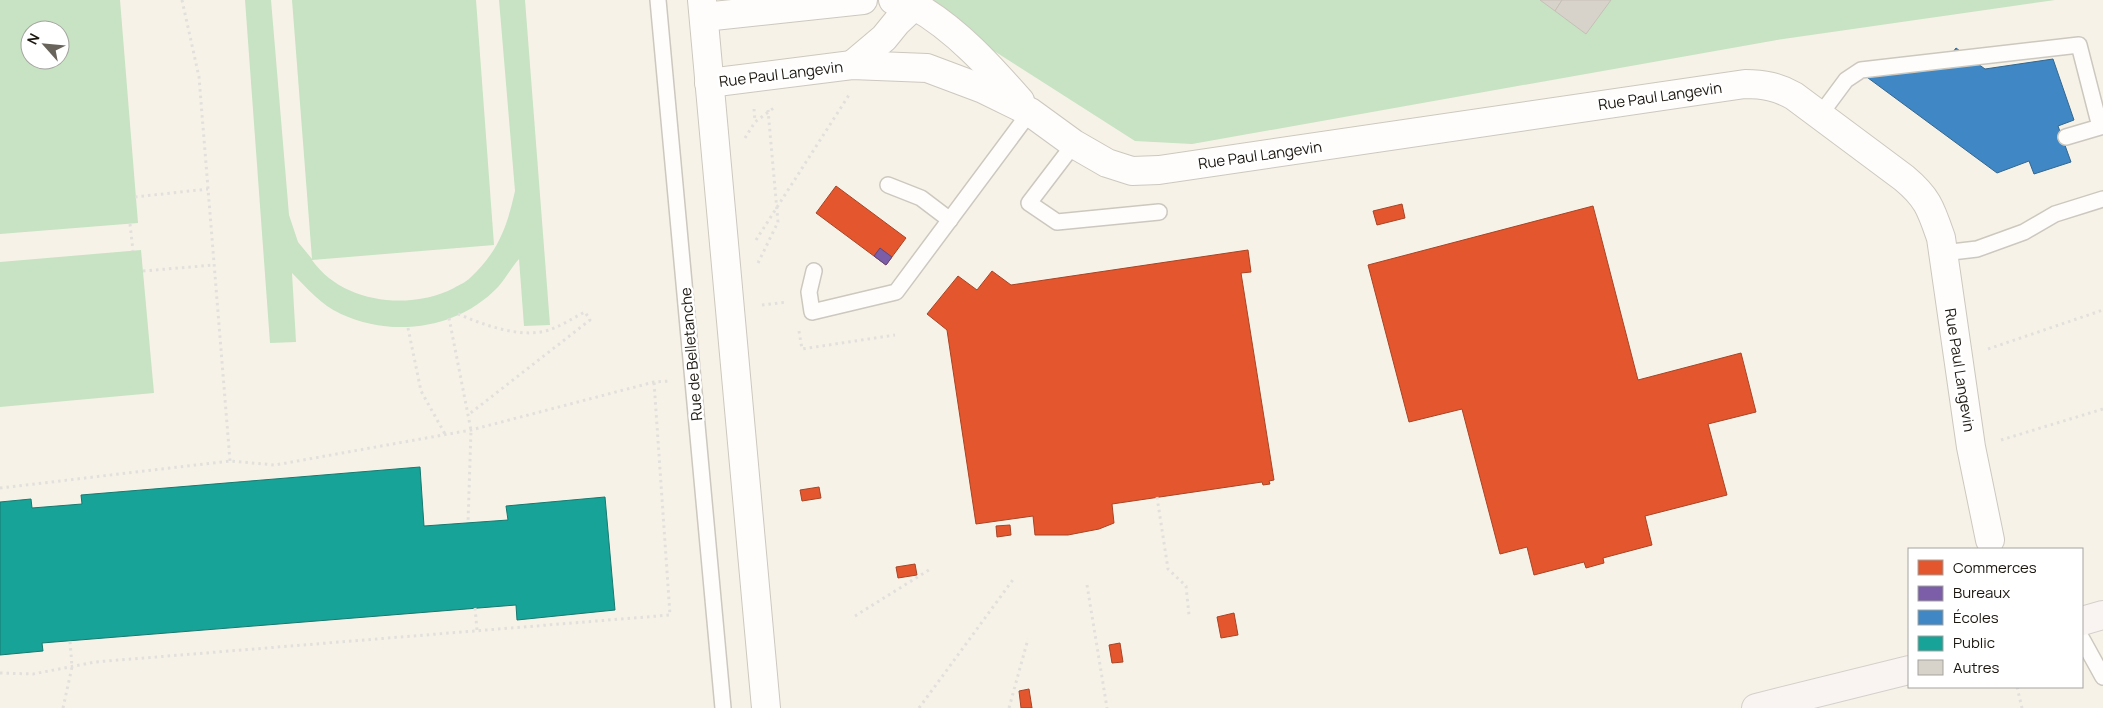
<svg xmlns="http://www.w3.org/2000/svg" width="2103" height="708" font-family="Manrope,sans-serif">
	<style>
		.green { fill: #c7e3c3; fill-rule: evenodd }
		.shops { fill: #e4572e; stroke: #a84425 }
		.offices { fill: #7b5ea7; stroke: #5e497a }
		.schools { fill: #3f88c5; stroke: #34668f }
		.public { fill: #17a398; stroke: #18796f }
		.building { fill: #d8d3ca; stroke: #c5c0b7 }
		.lines { fill: none; stroke-linecap: round; stroke-linejoin: round }
		.service-casing { stroke: #ccc8bf; stroke-width: 18 }
		.minor-casing { stroke: #ccc8bf; stroke-width: 30 }
		.tertiary-casing { stroke: #ccc8bf; stroke-width: 30 }
		.primary-casing { stroke: #d3d0cb; stroke-width: 30 }
		.path { stroke: #e2e0dc; stroke-width: 3; stroke-dasharray: 2.5 4; stroke-linecap: butt }
		.service { stroke: #fefdfb; stroke-width: 15 }
		.minor { stroke: #fefdfb; stroke-width: 28 }
		.tertiary { stroke: #fefdfb; stroke-width: 28 }
		.primary { stroke: #f9f4f2; stroke-width: 28 }
		.labels { text-anchor: middle; dominant-baseline: central; stroke-width: 5; stroke-linejoin: round; paint-order: stroke }
		.street-label { font-size: 15px; fill: #1c1810; stroke: #fff }
	</style>
	<rect width="100%" height="100%" fill="#f7f2e7"/>
	<g class="green">
		<path d="M0,0H120L138,223L0,234ZM30,30H60V60H30Z"/>
		<path d="M245,0H271L289,215L298,242L312,259L292,0H476L494,245L312,260C342,303 409,311 454,288C459,285 466,282 470,278C498,252 507,227 515,191L499,0H525L550,325L524,326L519,259C511,268 506,278 498,287C458,329 393,338 341,314C321,305 307,288 292,273L296,342L270,343Z"/>
		<polygon points="914,0 2055,0 1777,40 1192,144 1135,141"/>
		<polygon points="141,250 154,393 0,407 0,262"/>
	</g>
	<g class="shops">
		<polygon points="836,186 906,238 886,265 816,213"/>
		<polygon points="1402,204 1405,218 1377,225 1373,211"/>
		<polygon points="1593,206 1638,380 1741,353 1756,412 1708,424 1727,495 1645,516 1652,545 1603,558 1604,563 1586,568 1584,562 1534,575 1527,547 1500,554 1462,409 1409,422 1368,265"/>
		<polygon points="1248,250 1251,272 1241,273 1274,480 1269,481 1270,484 1263,485 1262,482 1112,504 1114,523 1099,529 1068,535 1035,535 1033,516 976,524 947,330 927,314 958,276 977,290 992,271 1011,285"/>
		<polygon points="819,487 821,498 802,501 800,490"/>
		<polygon points="1010,525 1011,535 997,537 996,526"/>
		<polygon points="915,564 917,575 898,578 896,567"/>
		<polygon points="1234,613 1238,635 1221,638 1217,617"/>
		<polygon points="1120,643 1123,662 1112,663 1109,645"/>
		<polygon points="1029,689 1032,708 1021,708 1019,691"/>
	</g>
	<polygon class="offices" points="880,248 892,257 886,265 874,256"/>
	<polygon class="schools" points="1956,48 1985,69 2053,59 2074,120 2058,126 2071,162 2034,174 2029,161 1997,173 1864,75 1945,63"/>
	<polygon class="public" points="420,467 424,526 508,520 506,506 605,497 615,610 517,620 516,605 42,643 43,651 0,655 0,502 31,499 32,508 82,504 81,495"/>
	<g class="building">
		<polygon points="1540,0 1562,0 1555,11"/>
		<polygon points="1562,0 1611,0 1586,34 1555,11"/>
	</g>
	<g class="lines">
		<defs>
			<g id="service">
				<polyline points="658,0 723,708"/>
				<polyline points="1820,115 1846,80 1861,70 2079,45 2100,127 2066,137"/>
				<polyline points="1074,144 1029,203 1057,222 1159,212"/>
				<polyline points="888,185 921,198 950,220"/>
				<polyline points="1943,253 1977,249 2024,232 2055,214 2103,199"/>
				<polyline points="814,271 809,292 812,312 896,292 1030,112"/>
				<polyline points="2082,639 2103,677"/>
			</g>
			<g id="minor">
				<path d="M893,0C900,2 908,3 915,6C956,29 990,67 1020,101"/>
				<polyline points="704,17 863,0"/>
				<polyline points="852,65 884,38 897,22 914,6"/>
				<path d="M709,83L852,65L927,68L983,89L1030,112L1074,144L1107,163L1132,171L1159,170L1745,84C1764,84 1778,87 1794,96L1904,178C1928,198 1931,209 1941,238L1971,447L1990,540"/>
			</g>
			<polyline id="tertiary" points="702,0 766,708"/>
			<g id="primary">
				<polyline points="2082,621 2103,615"/>
				<polyline points="1756,708 1909,670"/>
			</g>
		</defs>
		<use href="#service" class="service-casing"/>
		<use href="#minor" class="minor-casing"/>
		<use href="#tertiary" class="tertiary-casing"/>
		<use href="#primary" class="primary-casing"/>
		<g class="path">
			<polyline points="182,0 199,77 230,461"/>
			<polyline points="754,109 755,121"/>
			<polyline points="745,138 755,122 775,107"/>
			<polyline points="135,197 208,189"/>
			<polyline points="130,224 133,251"/>
			<polyline points="756,240 849,95"/>
			<polyline points="758,263 778,222 768,110"/>
			<polyline points="143,271 214,265"/>
			<polyline points="762,305 787,302"/>
			<path d="M458,314C484,325 521,339 549,330C561,326 573,318 585,312L590,320L468,415"/>
			<polyline points="449,318 471,430 468,523"/>
			<polyline points="408,328 421,391 445,434"/>
			<polyline points="799,331 802,349 895,335"/>
			<polyline points="1988,349 2103,310"/>
			<polyline points="2001,440 2103,409"/>
			<polyline points="0,488 230,461 275,465 471,430 654,382 670,381"/>
			<polyline points="1157,497 1168,569 1186,586 1189,615"/>
			<polyline points="1087,585 1107,708"/>
			<polyline points="475,608 477,630"/>
			<polyline points="855,616 932,568"/>
			<polyline points="0,673 33,674 95,662 670,615 654,382"/>
			<polyline points="2017,687 2022,708"/>
			<polyline points="63,708 72,667 70,641"/>
			<polyline points="919,708 1015,577"/>
			<polyline points="1009,708 1028,639"/>
		</g>
		<use href="#service" class="service"/>
		<use href="#minor" class="minor"/>
		<use href="#tertiary" class="tertiary"/>
		<use href="#primary" class="primary"/>
	</g>
	<g class="labels">
		<g class="street-label">
			<text transform="translate(781 74) rotate(-7)">Rue Paul Langevin</text>
			<text transform="translate(1660 96) rotate(-8)">Rue Paul Langevin</text>
			<text transform="translate(1260 155) rotate(-8)">Rue Paul Langevin</text>
			<text transform="translate(691 354) rotate(-95)">Rue de Belletanche</text>
			<text transform="translate(1960 370) rotate(81)">Rue Paul Langevin</text>
		</g>
	</g>
	<rect x="1908" y="548" width="175" height="140" fill="#ffffff" stroke="#a4a39f"/>
	<rect x="1918" y="560" width="25" height="15" fill="#e4572e" stroke="#a4a39f"/>
	<text x="1953" y="573" font-size="15" fill="#1c1810">Commerces</text>
	<rect x="1918" y="586" width="25" height="15" fill="#7b5ea7" stroke="#a4a39f"/>
	<text x="1953" y="598" font-size="15" fill="#1c1810">Bureaux</text>
	<rect x="1918" y="610" width="25" height="15" fill="#3f88c5" stroke="#a4a39f"/>
	<text x="1953" y="623" font-size="15" fill="#1c1810">Écoles</text>
	<rect x="1918" y="636" width="25" height="15" fill="#17a398" stroke="#a4a39f"/>
	<text x="1953" y="648" font-size="15" fill="#1c1810">Public</text>
	<rect x="1918" y="660" width="25" height="15" fill="#d8d3ca" stroke="#a4a39f"/>
	<text x="1953" y="673" font-size="15" fill="#1c1810">Autres</text>
	<g transform="translate(45 45) rotate(297)"><circle r="24" fill="#ffffff" stroke="#a4a39f"/>
	<path d="M0-4L9 19L0 12L-9 19Z" fill="#69645b"/>
	<text y="-8" font-size="14" font-weight="bold" text-anchor="middle" fill="#1c1810">N</text>
	</g>
</svg>
